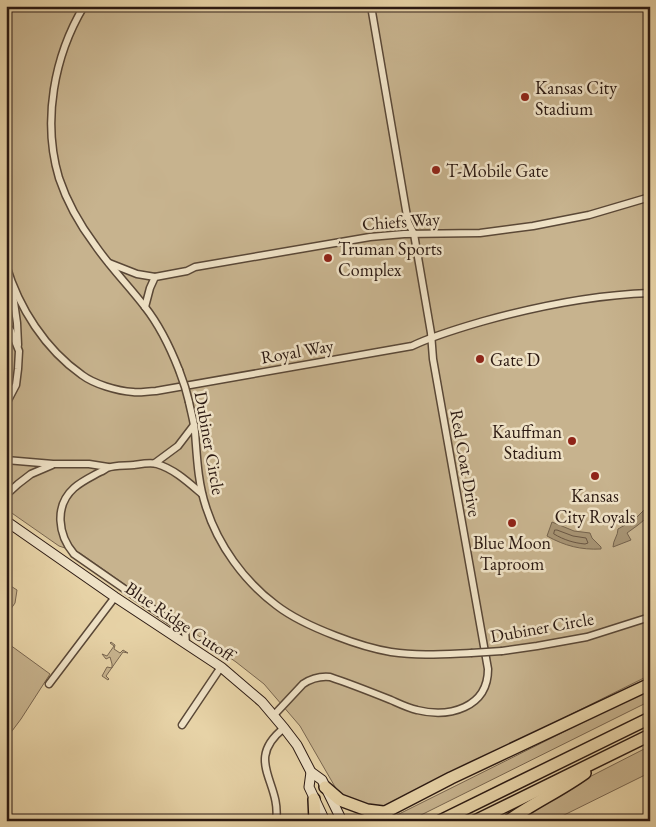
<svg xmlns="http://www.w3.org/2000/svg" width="656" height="827" font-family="'EB Garamond',serif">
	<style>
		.green { fill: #c7b38e; stroke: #796650 }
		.water { fill: #a79474; stroke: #75634d }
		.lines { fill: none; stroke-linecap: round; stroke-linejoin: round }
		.shore { stroke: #695643; stroke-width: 1 }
		.street-casing { stroke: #5a4837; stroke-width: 9 }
		.secondary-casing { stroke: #2b1912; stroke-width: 11 }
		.highway-casing { stroke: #2b1912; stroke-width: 14 }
		.street { stroke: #efe2c6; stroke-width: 6 }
		.secondary { stroke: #efe2c6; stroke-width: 9 }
		.highway { stroke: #e7d3a7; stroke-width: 11 }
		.street-bridge-casing { stroke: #5a4837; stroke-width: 9; stroke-linecap: butt }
		.street-bridge { stroke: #efe2c6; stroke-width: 6 }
		.poi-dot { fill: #8f2418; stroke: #efe2c6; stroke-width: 2 }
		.labels { text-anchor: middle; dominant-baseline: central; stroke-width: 5; stroke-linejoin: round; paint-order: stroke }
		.poi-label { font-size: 18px; fill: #2b1912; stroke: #efe2c6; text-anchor: start }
		.street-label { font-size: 18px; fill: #2b1912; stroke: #efe2c6 }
	</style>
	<rect width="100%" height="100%" fill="#e7d3a7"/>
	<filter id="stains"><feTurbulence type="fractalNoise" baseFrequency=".004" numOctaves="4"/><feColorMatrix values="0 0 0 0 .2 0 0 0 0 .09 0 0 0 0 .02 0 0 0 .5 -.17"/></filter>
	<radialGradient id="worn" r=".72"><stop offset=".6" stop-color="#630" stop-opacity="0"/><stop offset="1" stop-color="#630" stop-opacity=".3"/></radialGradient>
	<g class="green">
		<polygon points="6,6 650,6 650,675 388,805 376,808 348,800 338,792 300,726 264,684 236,662 80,553 59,546 6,509"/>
		<polygon points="6,583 17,590 15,603 6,616"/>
		<polygon points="6,642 50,674 21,719 6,739"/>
		<polygon points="111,642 115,645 114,649 120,653 123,650 128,653 123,652 106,676 109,679 108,680 102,676 107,667 112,668 112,664 110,657 106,659 102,654 107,656 114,646 110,643"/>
		<polygon points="650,689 650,701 409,821 385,821"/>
		<polygon points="650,746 650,779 647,774 552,821 512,821 558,793"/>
	</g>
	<g class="water">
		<path d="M650,504V515L638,525L627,533L631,540L613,547C613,540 618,536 618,529L634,520Z"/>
		<path d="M552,522L574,531L590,533L592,538L601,547V549C581,550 565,546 547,536Z"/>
	</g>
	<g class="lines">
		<path class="shore" d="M555,530H557L573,536L586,538L588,543L585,544C574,543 564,540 554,534Z"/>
		<defs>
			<g id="street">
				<path d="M84,6C54,56 42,121 59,178C67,202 80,225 95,245C110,267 129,286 145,307C160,326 170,347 179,370"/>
				<polyline points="109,263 137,274 155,277"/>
				<path d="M6,265C19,308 45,349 82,375C94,384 117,391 133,392C140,393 148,391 156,391L412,346C435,335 460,328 484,321C538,306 593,295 650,293"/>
				<polyline points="12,288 17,323 18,345"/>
				<polyline points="145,307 150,288 155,277 187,271 195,267 370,237 404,234 480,233 533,226 589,215 650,197"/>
				<polyline points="6,324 11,331 19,351 18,369 16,385 6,404"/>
				<path d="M189,402C191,412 194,422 195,432C197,458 198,483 206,507C218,545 244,581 276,605C294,619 315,628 336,636C354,643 373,649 391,652C418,656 445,654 471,653"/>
				<polyline points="6,460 53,464 89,464 108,467"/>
				<polyline points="155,463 178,446 194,425"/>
				<polyline points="6,495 18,484 31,474 52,465"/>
				<path d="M186,644L185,631L74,554C58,535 54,506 74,488C82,481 91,477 100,472C103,471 105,469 107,468C115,465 126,466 134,465C141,464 150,462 157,464C174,469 188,482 202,494"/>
				<polyline points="502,651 537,646 587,637 650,617"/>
				<polyline points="49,684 115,597"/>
				<path d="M274,715L303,684C312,678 320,676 330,677C351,684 371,692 391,700C400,704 408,708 417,710C449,718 488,708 488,669L433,359L431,333L414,234L408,222L371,6"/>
				<polyline points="182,725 221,667"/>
				<path d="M276,821C282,782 243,761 284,728"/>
			</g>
			<g id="secondary">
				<polyline points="6,521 115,597 221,667 262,702 284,728 297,745 311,772 322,780 342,821"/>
				<polyline points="311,772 309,787 325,821"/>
			</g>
			<g id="highway">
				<polyline points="325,787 340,800 367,810 383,812"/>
				<polyline points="314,799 315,821"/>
				<polyline points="368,821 451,778 650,684"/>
				<polyline points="440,821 650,718"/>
				<polyline points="475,821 650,735"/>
				<path d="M508,821C533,803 560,791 585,773"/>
			</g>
		</defs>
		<use href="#street" class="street-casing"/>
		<use href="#secondary" class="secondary-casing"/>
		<use href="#highway" class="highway-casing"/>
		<use href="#street" class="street"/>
		<use href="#secondary" class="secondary"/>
		<use href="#highway" class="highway"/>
		<defs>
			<g id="street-bridge">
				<polyline points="179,370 185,387 189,402"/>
				<polyline points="471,653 502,651"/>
			</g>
		</defs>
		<use href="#street-bridge" class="street-bridge-casing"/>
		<use href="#street-bridge" class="street-bridge"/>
	</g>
	<g class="poi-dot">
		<circle cx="525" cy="97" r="5"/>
		<circle cx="436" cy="170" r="5"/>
		<circle cx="328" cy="258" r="5"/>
		<circle cx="480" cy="359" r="5"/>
		<circle cx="572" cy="441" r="5"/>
		<circle cx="595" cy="476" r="5"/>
		<circle cx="512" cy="523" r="5"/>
	</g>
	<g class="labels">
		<g class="poi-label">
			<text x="535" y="87">Kansas City<tspan x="535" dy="21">Stadium</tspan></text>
			<text x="446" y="170">T-Mobile Gate</text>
			<text x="338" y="248">Truman Sports<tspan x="338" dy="21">Complex</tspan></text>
			<text x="490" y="359">Gate D</text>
			<text x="562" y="431" text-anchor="end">Kauffman<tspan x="562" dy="21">Stadium</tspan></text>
			<text x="595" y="495" text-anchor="middle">Kansas<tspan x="595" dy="21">City Royals</tspan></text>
			<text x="512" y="542" text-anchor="middle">Blue Moon<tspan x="512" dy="21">Taproom</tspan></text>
		</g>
		<g class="street-label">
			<text transform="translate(401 221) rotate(-4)">Chiefs Way</text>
			<text transform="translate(297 351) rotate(-10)">Royal Way</text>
			<text transform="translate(210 443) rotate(80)">Dubiner Circle</text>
			<text transform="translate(466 463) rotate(80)">Red Coat Drive</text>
			<text transform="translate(180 621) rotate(34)">Blue Ridge Cutoff</text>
			<text transform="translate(542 627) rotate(-10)">Dubiner Circle</text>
		</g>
	</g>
	<rect width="656" height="827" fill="none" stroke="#e7d3a7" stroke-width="25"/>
	<rect x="8" y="8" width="641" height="812" fill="none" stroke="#2b1912" stroke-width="2.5"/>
	<rect x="12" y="12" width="631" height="802" fill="none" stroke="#2b1912"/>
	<rect width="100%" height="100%" filter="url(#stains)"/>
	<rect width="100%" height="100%" fill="url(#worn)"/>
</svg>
